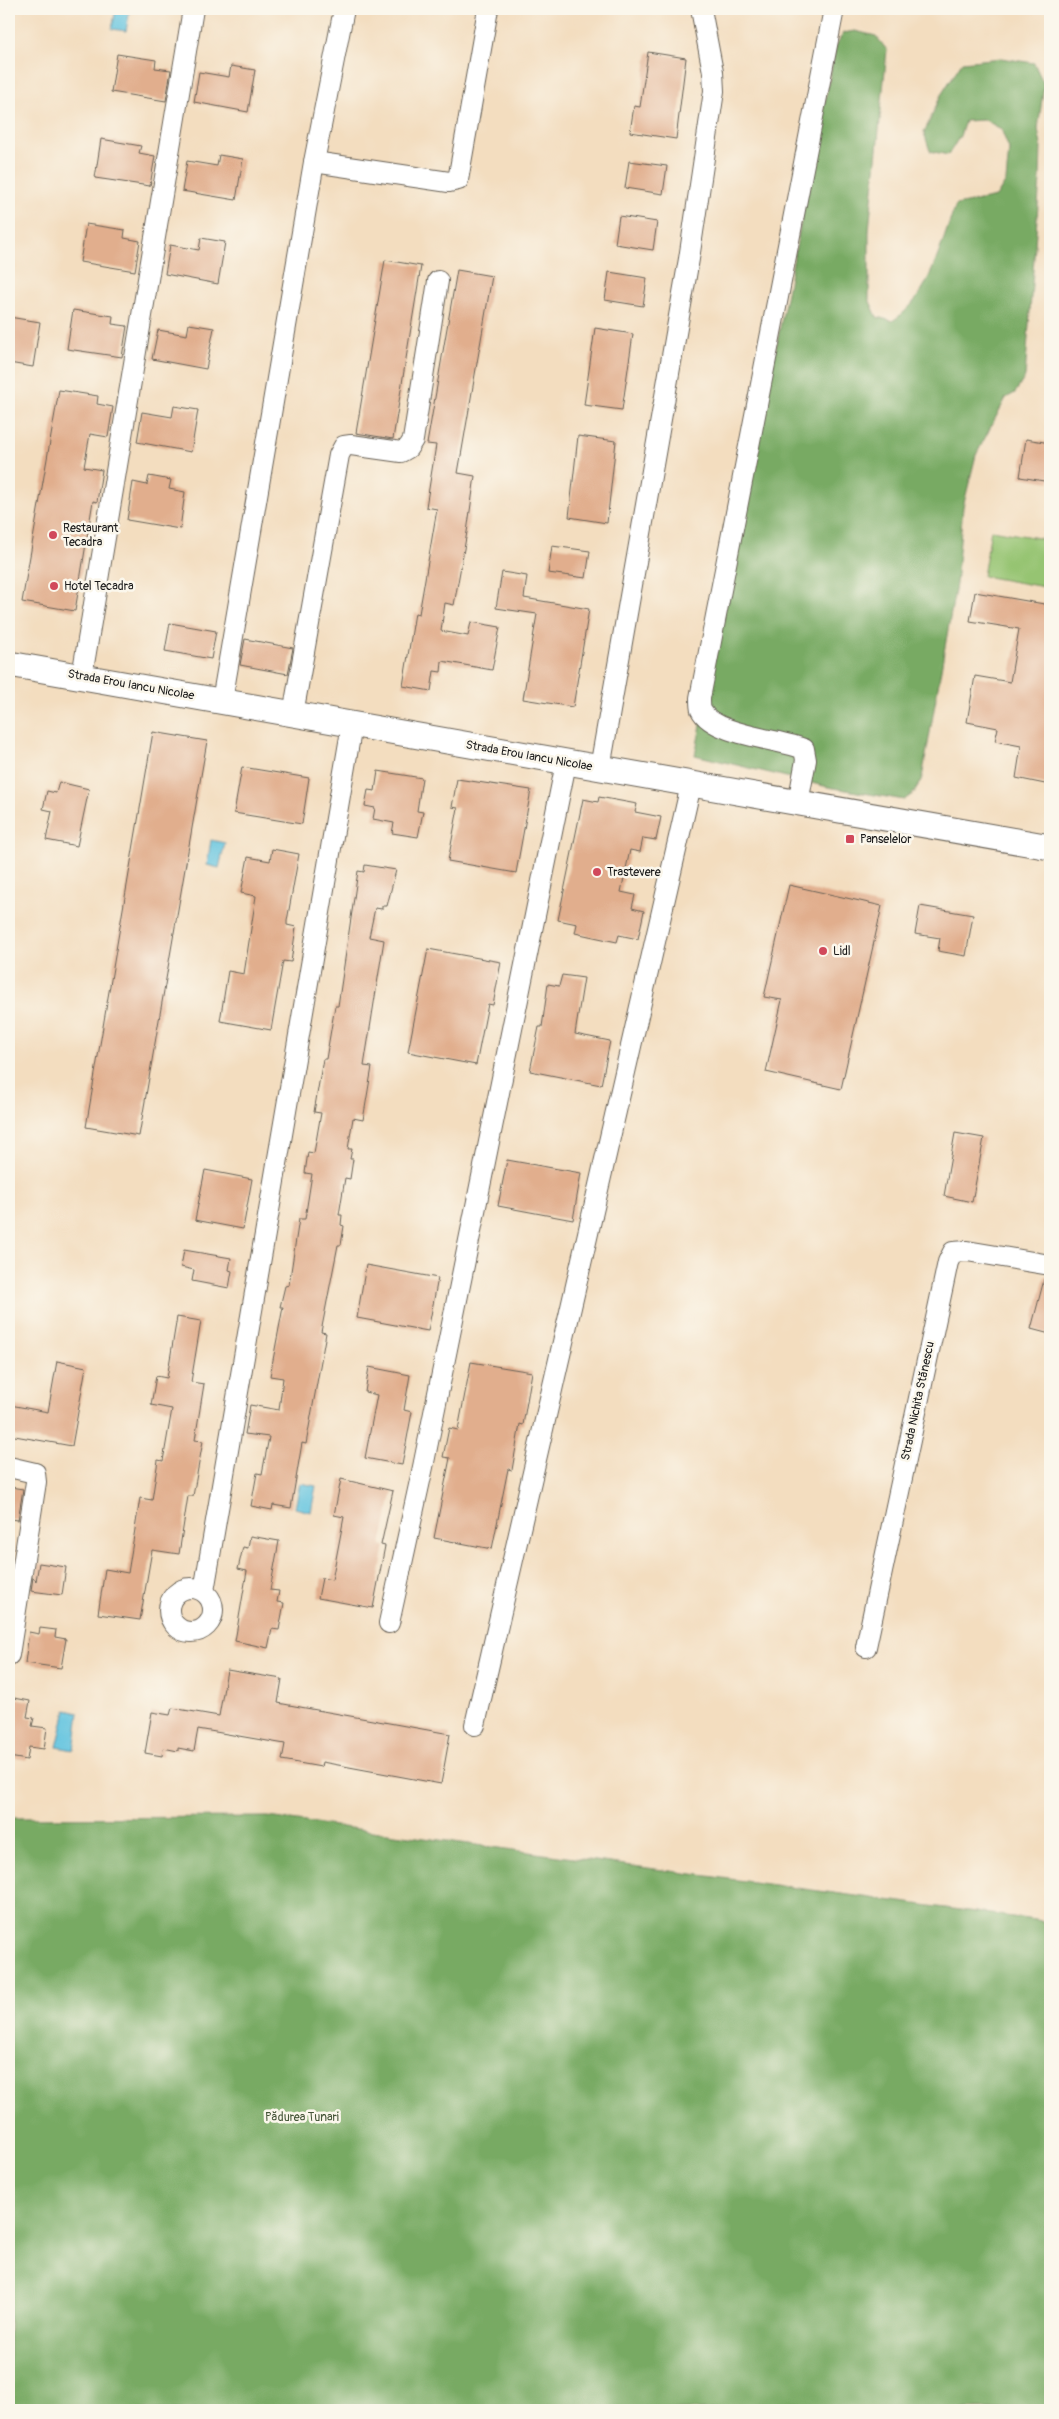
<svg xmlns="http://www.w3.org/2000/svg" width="1059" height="2419" font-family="Pangolin,sans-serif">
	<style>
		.green { fill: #96c472; stroke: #597047 }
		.forest { fill: #78aa64; stroke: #4a6340 }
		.water { fill: #61c3df; stroke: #3e707e }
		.building { fill: #e1ae8d }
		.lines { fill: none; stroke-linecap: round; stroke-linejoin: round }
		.minor-casing { stroke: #676055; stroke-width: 22 }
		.tertiary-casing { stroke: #676055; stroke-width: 27 }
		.minor { stroke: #fff; stroke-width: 20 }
		.tertiary { stroke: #fff; stroke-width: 25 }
		.poi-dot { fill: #d1495b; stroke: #fbf7ec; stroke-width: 2 }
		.labels { text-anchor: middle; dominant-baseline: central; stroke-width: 5; stroke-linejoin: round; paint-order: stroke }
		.poi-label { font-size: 12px; fill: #1c1c1c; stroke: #fbf7ec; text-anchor: start }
		.street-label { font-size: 12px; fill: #1c1c1c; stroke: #fbf7ec }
		.park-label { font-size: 12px; fill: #47573a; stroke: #fbf7ec }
	</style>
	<rect width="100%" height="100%" fill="#fbf7ec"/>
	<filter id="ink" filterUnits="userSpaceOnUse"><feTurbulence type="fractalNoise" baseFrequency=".02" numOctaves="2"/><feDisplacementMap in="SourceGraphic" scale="10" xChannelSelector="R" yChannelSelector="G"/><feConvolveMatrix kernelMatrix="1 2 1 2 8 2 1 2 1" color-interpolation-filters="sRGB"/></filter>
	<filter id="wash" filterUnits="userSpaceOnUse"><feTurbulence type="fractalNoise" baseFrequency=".0096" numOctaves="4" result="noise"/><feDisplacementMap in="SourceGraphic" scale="20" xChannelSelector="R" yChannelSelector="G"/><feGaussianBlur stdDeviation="1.12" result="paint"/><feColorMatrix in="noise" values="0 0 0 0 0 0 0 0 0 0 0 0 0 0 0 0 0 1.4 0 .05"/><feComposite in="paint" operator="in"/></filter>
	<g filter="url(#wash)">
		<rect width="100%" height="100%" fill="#f3ddbf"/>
		<polygon class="green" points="991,530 1050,540 1050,588 983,576"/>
		<g class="forest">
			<path d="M855,31L876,36L887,50L869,230V299L877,317L892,321C930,299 940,244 956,205L996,197L1006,181L1009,149L1001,129L985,120L965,121L960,136L948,155L930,151L924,133L941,95L962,62L1001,58L1034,63L1044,84L1038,129L1041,145L1040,179L1025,377L1015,393L1006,398L976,455L963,507L956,584L922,778L914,793L904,800L828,787L695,755L836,46L843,33Z"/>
			<polygon points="268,1817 1050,1922 1050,2410 9,2410 9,1818"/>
		</g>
		<g class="water">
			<polygon points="116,9 130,9 126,31 112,29"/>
			<polygon points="211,840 225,843 219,868 207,865"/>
			<polygon points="300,1483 316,1486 311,1512 295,1508"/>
			<polygon points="66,1710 79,1713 74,1750 57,1747"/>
		</g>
		<g id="blocks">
			<g class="building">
				<polygon points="648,52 686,58 676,139 630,132 634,106 640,107"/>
				<polygon points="117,54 156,60 155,68 171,70 166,101 111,92"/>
				<polygon points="231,66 255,70 248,112 194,102 199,72 229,77"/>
				<polygon points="101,139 141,146 139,153 155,156 150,186 95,178"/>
				<polygon points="219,155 243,159 236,200 182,191 187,161 217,166"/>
				<polygon points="629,161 667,166 663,194 625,188"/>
				<polygon points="619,216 657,222 653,250 615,244"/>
				<polygon points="86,224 125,230 124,238 140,241 135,271 80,262"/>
				<polygon points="201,238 225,242 218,284 165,274 170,245 199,250"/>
				<polygon points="385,260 421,266 393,439 356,433"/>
				<polygon points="457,270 492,276 458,473 475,476 467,532 454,605 445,603 441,631 468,636 471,622 500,627 492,670 442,661 441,672 434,671 431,691 403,686 415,613 419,614 437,509 426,507 436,445 427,444"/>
				<polygon points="609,272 647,278 643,306 605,300"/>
				<polygon points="73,310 113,316 112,324 127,326 122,357 67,349"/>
				<polygon points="9,317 40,322 33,367 9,363"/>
				<polygon points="189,324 214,328 206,369 152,359 158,330 187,335"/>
				<polygon points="595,328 633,334 622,410 584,405"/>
				<polygon points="59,390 98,396 97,404 113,407 108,437 90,434 84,467 102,470 97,502 93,501 75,611 22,602"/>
				<polygon points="174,406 198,410 191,452 137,442 142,412 172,417"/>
				<polygon points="578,436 616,441 607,523 569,517"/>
				<polygon points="1026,439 1050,443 1050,482 1020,477"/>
				<polygon points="149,476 171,480 169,489 185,492 180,529 127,520 133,482 147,485"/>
				<polygon points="552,546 590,551 586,578 548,573"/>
				<polygon points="502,572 527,576 524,598 589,609 573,707 523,699 537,614 496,608"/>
				<polygon points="975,592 1050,605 1050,785 1016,778 1021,746 995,741 998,728 967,722 975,676 1010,682 1019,629 970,621"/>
				<polygon points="170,623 216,631 211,659 165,651"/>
				<polygon points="245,639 293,648 288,674 240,665"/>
				<polygon points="153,732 207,741 139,1136 86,1127"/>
				<polygon points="242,767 309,778 302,824 234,813"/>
				<polygon points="378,771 422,778 417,811 423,812 418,837 392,833 394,823 373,819 375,808 365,806 368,790 375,791"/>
				<polygon points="457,779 531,790 516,873 448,861 458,808 452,807"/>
				<polygon points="59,782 89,789 77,846 46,840 52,811 43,809 47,791 56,793"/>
				<polygon points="599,797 637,804 635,812 661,817 656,840 643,838 640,852 630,850 621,892 635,895 632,908 644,911 638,939 619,935 617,942 575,933 577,924 558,920 583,799 598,802"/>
				<polygon points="272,849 299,854 287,921 287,925 296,927 291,962 283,961 271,1030 220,1021 228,971 244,974 256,896 241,893 248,857 270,861"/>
				<polygon points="365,865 396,870 387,906 382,906 382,909 375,908 369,937 384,940 364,1066 372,1067 363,1120 353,1118 348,1149 352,1149 350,1159 353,1159 350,1179 345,1178 339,1215 342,1215 341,1225 344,1226 341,1245 338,1245 321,1332 326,1333 306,1444 302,1443 291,1508 273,1505 272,1510 251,1506 257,1473 262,1474 269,1437 245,1434 250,1405 279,1410 283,1378 270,1376 283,1307 280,1307 285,1286 289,1285 299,1219 305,1219 312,1174 305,1173 308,1152 314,1153 321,1113 314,1112 323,1059 326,1059 335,1006 338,1006 358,871 364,872"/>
				<polygon points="789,885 882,906 841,1089 766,1072 782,1000 764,997"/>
				<polygon points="920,906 973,915 966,956 938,951 940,938 915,934"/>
				<polygon points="428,949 501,962 493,1005 488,1004 476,1065 408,1052"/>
				<polygon points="562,975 584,978 575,1034 610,1041 601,1085 530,1071 539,1027 542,1027 548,984 559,986"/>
				<polygon points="955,1133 984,1138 972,1202 944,1196"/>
				<polygon points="507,1160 581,1173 573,1220 498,1206"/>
				<polygon points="205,1170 252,1179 243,1229 195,1220"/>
				<polygon points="184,1250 231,1258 229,1270 232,1271 229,1288 192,1281 194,1270 181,1267"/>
				<polygon points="366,1265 438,1278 428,1331 357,1318"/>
				<polygon points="1045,1276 1050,1277 1050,1334 1031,1329"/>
				<polygon points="177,1317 201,1321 191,1382 204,1384 195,1440 203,1441 193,1496 188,1496 179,1554 152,1550 140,1620 98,1614 105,1569 128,1573 140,1498 152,1500 158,1460 163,1461 172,1409 151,1405 156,1376 167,1378"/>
				<polygon points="57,1361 86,1367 72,1446 9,1435 10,1405 48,1412"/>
				<polygon points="471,1362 532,1372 523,1425 520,1424 512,1470 508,1469 492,1549 434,1538 450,1458 443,1457 449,1428 458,1430"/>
				<polygon points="369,1367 410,1375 404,1410 412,1412 402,1465 365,1458 377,1395 365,1392"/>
				<polygon points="341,1479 393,1491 381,1545 385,1546 373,1608 318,1598 322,1578 332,1580 344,1517 334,1515"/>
				<polygon points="10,1487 23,1489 18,1520 9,1519"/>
				<polygon points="250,1536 279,1541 270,1590 279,1591 277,1602 284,1603 279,1630 272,1629 268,1648 235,1641 247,1571 238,1569 243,1547 248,1548"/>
				<polygon points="39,1563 66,1567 62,1595 31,1591 33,1577 36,1581"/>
				<polygon points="40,1628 56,1630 55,1637 66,1639 61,1668 25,1663 29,1632 39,1634"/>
				<polygon points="227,1670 282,1679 278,1703 450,1734 441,1784 322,1762 321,1767 282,1760 285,1744 198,1729 194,1751 178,1748 178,1751 163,1748 162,1756 145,1753 152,1712 170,1715 172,1708 219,1716"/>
				<polygon points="9,1697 30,1701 27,1717 34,1718 32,1726 47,1728 44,1749 29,1747 27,1760 9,1757"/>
			</g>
		</g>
	</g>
	<g filter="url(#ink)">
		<use href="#blocks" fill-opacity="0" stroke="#676055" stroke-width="1"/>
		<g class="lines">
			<defs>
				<g id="minor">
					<polyline points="314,162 449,182 458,180 488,9"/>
					<polyline points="82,676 193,9"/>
					<polyline points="222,701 314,162 344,9"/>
					<polyline points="293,714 339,455 344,446 351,445 401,452 408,448 413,440 438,281"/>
					<polyline points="600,768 689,259 714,91 713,72 701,9"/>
					<path d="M798,803L806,760L804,749C780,739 713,735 701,710C700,707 700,701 700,698L834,9"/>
					<polyline points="9,1467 35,1473 36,1482 9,1655"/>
					<circle cx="191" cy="1610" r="22"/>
					<polyline points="204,1591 352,725"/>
					<polyline points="389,1623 423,1467 566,763"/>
					<polyline points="866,1647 948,1262 953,1252 967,1251 1050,1265"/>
					<polyline points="475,1725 691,785"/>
				</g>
				<polyline id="tertiary" points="9,664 1050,847"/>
			</defs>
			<use href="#minor" class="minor-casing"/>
			<use href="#tertiary" class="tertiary-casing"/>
			<use href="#minor" class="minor"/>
			<use href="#tertiary" class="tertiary"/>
		</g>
	</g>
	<g class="poi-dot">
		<circle cx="53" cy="535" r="5"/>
		<circle cx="54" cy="586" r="5"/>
		<rect x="845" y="834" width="10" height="10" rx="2.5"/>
		<circle cx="597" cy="872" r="5"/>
		<circle cx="823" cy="951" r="5"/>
	</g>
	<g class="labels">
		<g class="poi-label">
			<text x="63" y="528">Restaurant<tspan x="63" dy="14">Tecadra</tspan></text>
			<text x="64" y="586">Hotel Tecadra</text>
			<text x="860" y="839">Panselelor</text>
			<text x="607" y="872">Trastevere</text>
			<text x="833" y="951">Lidl</text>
		</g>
		<g class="street-label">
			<text transform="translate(131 685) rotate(10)">Strada Erou Iancu Nicolae</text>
			<text transform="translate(529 756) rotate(10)">Strada Erou Iancu Nicolae</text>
			<text transform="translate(918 1401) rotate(-78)">Strada Nichita Stănescu</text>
		</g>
		<g class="park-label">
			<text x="302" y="2117">Pădurea Tunari</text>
		</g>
	</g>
	<rect width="1059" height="2419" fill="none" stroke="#fbf7ec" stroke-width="30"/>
</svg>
